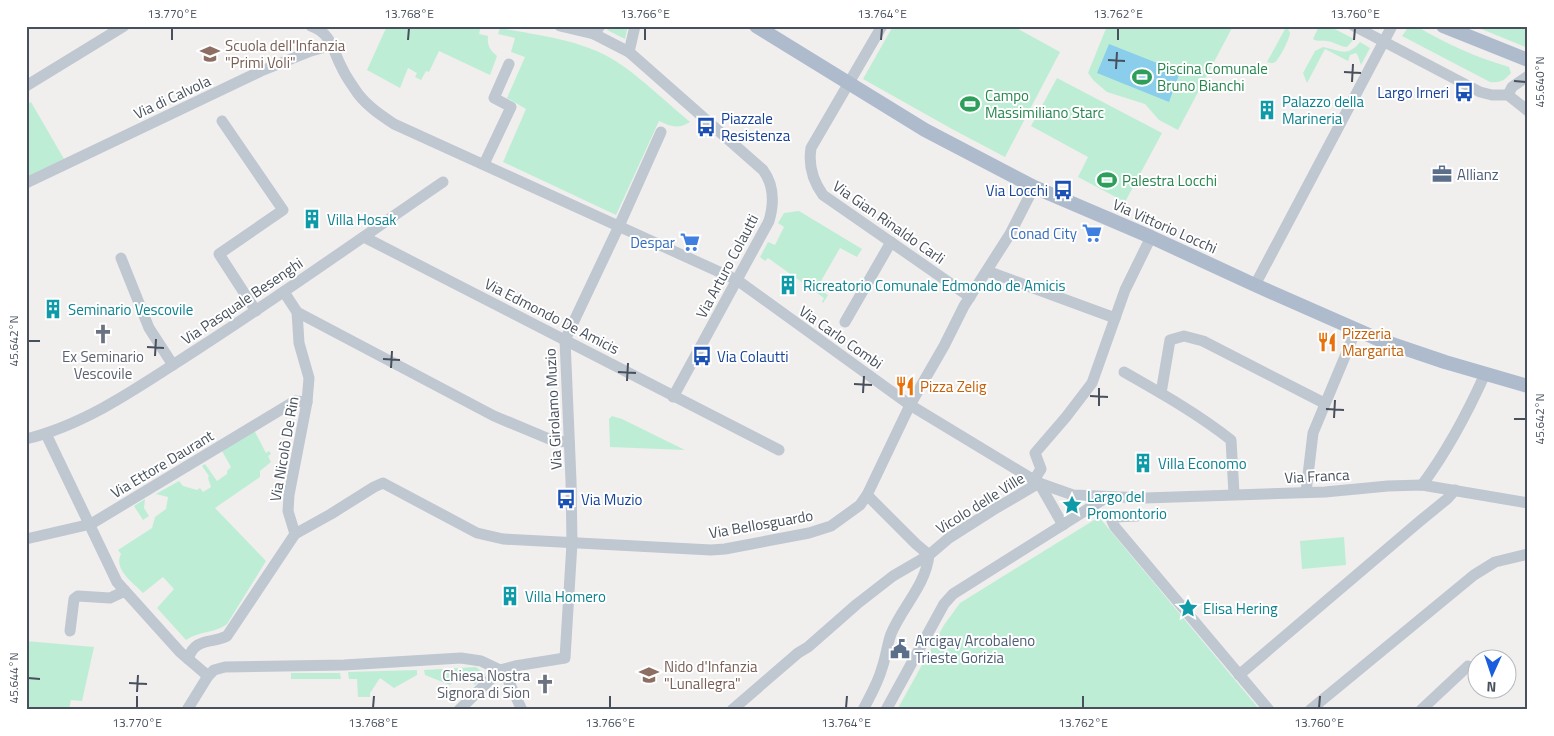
<svg xmlns="http://www.w3.org/2000/svg" width="1554" height="736" font-family="'Titillium Web',sans-serif">
	<style>
		.green { fill: #bdeed5 }
		.water { fill: #8aceeb }
		.lines { fill: none; stroke-linecap: round; stroke-linejoin: round }
		.minor { stroke: #bfc7d0; stroke-width: 11 }
		.major { stroke: #aebbcd; stroke-width: 14 }
		.ticks { fill: none; stroke: #47505c; stroke-width: 2 }
		.labels { text-anchor: middle; dominant-baseline: central; stroke-width: 4; stroke-linejoin: round; paint-order: stroke }
		.education-label { font-size: 15px; fill: #785e54; stroke: #fff; text-anchor: start }
		.leisure-label { font-size: 15px; fill: #27864d; stroke: #fff; text-anchor: start }
		.transit-label { font-size: 15px; fill: #164399; stroke: #fff; text-anchor: start }
		.street-label { font-size: 15px; fill: #47505c; stroke: #fff }
		.culture-label { font-size: 15px; fill: #0d838f; stroke: #fff; text-anchor: start }
		.service-label { font-size: 15px; fill: #4e5e75; stroke: #fff; text-anchor: start }
		.shop-label { font-size: 15px; fill: #366cbe; stroke: #fff; text-anchor: end }
		.food-label { font-size: 15px; fill: #c56008; stroke: #fff; text-anchor: start }
		.worship-label { font-size: 15px; fill: #5b616d; stroke: #fff }
		.neatline { fill: none; stroke: #47505c; stroke-width: 2 }
		.ticks-label { font-size: 12px; text-anchor: middle; fill: #47505c }
	</style>
	<rect width="100%" height="100%" fill="#f1eeee"/>
	<g class="green">
		<path d="M387,26H481L479,34L488,36C487,46 490,50 497,56L490,75L439,51L429,72L426,71L421,80L415,77L417,73L408,68L400,88L367,70Z"/>
		<polygon points="610,26 628,26 625,39 607,30"/>
		<polygon points="893,26 1013,26 1060,52 1005,157 952,129 863,79"/>
		<polygon points="1107,26 1233,26 1178,130 1159,120 1145,104 1107,92 1094,81 1088,73"/>
		<path d="M1282,26H1286C1288,29 1289,30 1290,33C1290,38 1279,60 1275,62C1272,64 1271,63 1267,62L1285,29Z"/>
		<path d="M1319,26H1329L1354,39L1347,47C1339,47 1334,41 1326,41C1320,40 1318,42 1313,39Z"/>
		<path d="M1409,26H1416C1446,44 1476,57 1509,67L1511,73C1504,81 1500,83 1490,82L1402,36Z"/>
		<polygon points="1474,26 1522,26 1528,30 1528,48"/>
		<path d="M500,28C541,36 588,40 623,66C647,83 668,104 690,122C678,130 670,126 659,121L616,215L503,162L526,109L507,98L525,57L511,52L515,38L498,34Z"/>
		<path d="M1360,42L1370,48L1361,65L1358,56L1356,53L1350,55L1348,61L1325,49L1307,83L1303,73L1315,51L1323,47C1340,50 1347,58 1360,42Z"/>
		<polygon points="1057,78 1162,133 1125,202 1078,177 1088,157 1031,126"/>
		<polygon points="31,102 64,159 26,177 26,105"/>
		<polygon points="799,211 862,249 857,257 840,248 817,288 828,295 823,303 822,302 824,298 768,258 765,261 760,257 768,242 775,245 784,227 778,223 784,213"/>
		<polygon points="612,416 622,419 685,450 610,447 609,419"/>
		<path d="M254,430L266,453L269,451L271,454L268,456L271,462L260,471V477L215,508L266,561L227,624C216,633 199,631 186,640L157,608L174,589L163,577L143,593C133,583 113,569 121,554L118,550L152,528L155,517L166,509L168,497L156,494L179,481L183,486L197,490L200,488L203,492L211,487L208,478L209,476L202,466L205,464L217,481L227,474V471L231,467L222,451Z"/>
		<polygon points="145,499 144,508 149,516 143,520 134,506"/>
		<polygon points="1099,517 1260,710 897,710 944,625 960,603"/>
		<polygon points="1344,537 1346,565 1302,569 1300,541"/>
		<polygon points="26,641 94,647 82,701 71,700 69,710 26,710"/>
		<polygon points="476,667 486,675 475,685 463,673 450,685 425,675 424,670"/>
		<polygon points="417,670 417,675 394,688 380,678 370,693 370,697 358,697 357,679 349,679 348,672"/>
		<polygon points="291,673 340,673 341,679 291,679"/>
	</g>
	<polygon class="water" points="1109,44 1180,72 1169,102 1097,73"/>
	<g class="lines">
		<g class="minor">
			<path d="M311,26C332,33 333,52 342,68C345,75 350,82 354,88C364,104 379,114 394,124L737,280L910,405L1039,483L1073,495L1145,498L1325,492L1388,486L1422,485L1528,503"/>
			<polyline points="560,26 594,34"/>
			<path d="M600,26L594,34L629,52L637,59L763,170C774,185 774,204 769,221L673,397"/>
			<path d="M882,26L811,148C808,166 813,181 823,195L970,297"/>
			<polyline points="1354,26 1480,92 1492,95 1508,95 1528,111"/>
			<polyline points="629,52 635,26"/>
			<polyline points="26,86 124,26"/>
			<polyline points="1508,95 1512,87 1528,76"/>
			<polyline points="222,121 283,210 219,254 256,311"/>
			<polyline points="484,164 511,107 494,98 509,64"/>
			<polyline points="26,183 261,71 311,51 332,45"/>
			<polyline points="364,237 779,450"/>
			<polyline points="121,258 149,328 173,365"/>
			<polyline points="987,271 1115,318"/>
			<polyline points="1255,285 1392,26"/>
			<polyline points="297,312 494,416 554,441 569,442"/>
			<polyline points="845,322 891,242"/>
			<path d="M1124,372C1161,393 1198,414 1231,440L1234,494"/>
			<polyline points="1161,393 1170,340 1184,336 1203,341 1324,403"/>
			<polyline points="46,434 117,582 180,652 208,676"/>
			<path d="M26,439C88,424 143,384 196,350C280,296 361,238 443,182"/>
			<polyline points="1034,480 1041,469 1035,453 1066,417 1092,383 1125,290 1151,237"/>
			<polyline points="1039,483 1063,525"/>
			<path d="M1422,485C1448,450 1467,414 1485,374"/>
			<polyline points="1306,492 1313,433 1356,330"/>
			<polyline points="867,495 916,544 929,555"/>
			<polyline points="1137,516 1114,517 1112,521 1115,527 1269,710"/>
			<polyline points="295,534 331,514 374,487 383,483 477,533 503,539 711,550 725,549 809,533 831,526 860,505 867,495 910,405 944,346 964,306 1010,234 1034,187"/>
			<polyline points="26,539 91,524 295,401 307,402"/>
			<polyline points="70,631 74,599 78,596 110,598 125,591"/>
			<path d="M188,659C195,637 211,644 227,636L295,534L288,511L289,495L307,402L309,378L299,343L297,312L284,292"/>
			<polyline points="1239,675 1420,521 1447,499 1455,490"/>
			<polyline points="187,710 208,676 214,670 225,667 344,665 461,658 481,661 500,670 459,710"/>
			<polyline points="522,710 508,680 500,670 515,666 565,658 572,543 571,481 565,340 619,226 661,132"/>
			<polyline points="732,710 798,653 808,647 857,604 893,576 929,555 949,538 993,510 1039,483"/>
			<path d="M863,710C870,696 878,683 882,668C886,657 887,645 891,634C902,607 926,585 929,555"/>
			<polyline points="886,710 944,604 953,594 1107,497"/>
			<polyline points="1310,710 1474,575 1495,562 1528,554"/>
			<polyline points="1421,710 1468,666"/>
		</g>
		<g class="major">
			<polyline points="756,26 925,130 1034,187 1151,237 1255,285 1380,340 1445,362 1528,386"/>
			<polyline points="1443,26 1528,60"/>
		</g>
	</g>
	<path class="ticks" d="M172,40V28M408,40L409,28M645,40V28M881,40L882,28M1118,40V28M1354,40L1355,28M1108,60L1125,61M1116,69L1117,52M1344,72L1361,73M1514,81L1526,82M1352,82L1353,64M28,341H40M147,347L164,348M155,356L156,339M383,359L400,360M391,368L392,351M618,372L636,373M627,381L628,363M854,384L872,385M863,393L864,376M1090,396L1108,397M1099,406V388M1326,409L1344,410M1334,418L1335,400M1514,419H1526M28,678L40,679M129,683L147,684M137,692L138,675M137,708V696M373,708L374,696M610,708V696M846,708L847,696M1083,708V696M1319,708L1320,696"/>
	<defs>
		<symbol id="school-bare" viewBox="-9 -9 18 18"><path d="M0-5L7-2L0 1L-7-2ZM-4 1L0 2.5L4 1V4Q0 6-4 4Z" fill="#8d6e63" stroke="#fff" stroke-width="2.5" paint-order="stroke"/></symbol>
		<symbol id="stadium-bare" viewBox="-9 -9 18 18"><path d="M0-5a6.5 5 0 1 0 0 10a6.5 5 0 1 0 0-10ZM-3.5-1.8h7v3.6h-7Z" fill="#2e9e5b" stroke="#fff" stroke-width="2.5" paint-order="stroke"/></symbol>
		<symbol id="bus-bare" viewBox="-9 -9 18 18"><path d="M-5-6H5V4H4V6H2V4H-2V6H-4V4H-5ZM-3.5-4V0h7V-4ZM-3.5 1.2v1.5H-2V1.2ZM2 1.2v1.5H3.5V1.2Z" fill="#1a4fb4" stroke="#fff" stroke-width="2.5" paint-order="stroke"/></symbol>
		<symbol id="building-bare" viewBox="-9 -9 18 18"><path d="M-4-6H4V6H1V3H-1V6H-4ZM-2.5-4.3h1.7v1.8h-1.7ZM.8-4.3h1.7v1.8H.8ZM-2.5-1h1.7V.8h-1.7ZM.8-1h1.7V.8H.8Z" fill="#0f9aa8" stroke="#fff" stroke-width="2.5" paint-order="stroke"/></symbol>
		<symbol id="office-bare" viewBox="-9 -9 18 18"><path d="M-6-3h4V-5.5h4V-3h4V5H-6ZM-1-4.5V-3h2v-1.5ZM-6 0V1H6V0Z" fill="#5c6f8a" stroke="#fff" stroke-width="2.5" paint-order="stroke"/></symbol>
		<symbol id="supermarket-bare" viewBox="-9 -9 18 18"><path d="M-6-5.5h2.5l.6 2H6L4.5 2H-2.5L-4.4-4H-6ZM-1.5 3.2a1.3 1.3 0 1 0 .1 0ZM3 3.2a1.3 1.3 0 1 0 .1 0Z" fill="#3f7fe0" stroke="#fff" stroke-width="2.5" paint-order="stroke"/></symbol>
		<symbol id="church-bare" viewBox="-9 -9 18 18"><path d="M-1.2-6h2.4v3.5h3.3v2.4h-3.3V6h-2.4V-.1h-3.3v-2.4h3.3Z" fill="#6b7280" stroke="#fff" stroke-width="2.5" paint-order="stroke"/></symbol>
		<symbol id="restaurant-bare" viewBox="-9 -9 18 18"><path d="M-5-6h1v4h1v-4h1v4h1v-4h1v5L-1.5 .5V6h-2V.5L-5-1ZM5-6V6H3V1.5H1.5Q1.5-4 5-6Z" fill="#e8710a" stroke="#fff" stroke-width="2.5" paint-order="stroke"/></symbol>
		<symbol id="sight-bare" viewBox="-9 -9 18 18"><path d="M0-6L1.8-2.2L6-1.7L2.9 1.2L3.7 5.4L0 3.3L-3.7 5.4L-2.9 1.2L-6-1.7L-1.8-2.2Z" fill="#0f9aa8" stroke="#fff" stroke-width="2.5" paint-order="stroke"/></symbol>
		<symbol id="civic-bare" viewBox="-9 -9 18 18"><path d="M-.6-6.5H3V-4.5H.6V-3L4-1V1h2V6H-6V1h2V-1L-.6-3ZM-1.2 2.5V6h2.4V2.5Z" fill="#5c6f8a" stroke="#fff" stroke-width="2.5" paint-order="stroke"/></symbol>
	</defs>
	<g fill-rule="evenodd">
		<use href="#school-bare" x="196" y="40" width="28" height="28"/>
		<use href="#stadium-bare" x="1128" y="63" width="28" height="28"/>
		<use href="#bus-bare" x="1450" y="78" width="28" height="28"/>
		<use href="#stadium-bare" x="956" y="90" width="28" height="28"/>
		<use href="#building-bare" x="1253" y="96" width="28" height="28"/>
		<use href="#bus-bare" x="692" y="113" width="28" height="28"/>
		<use href="#office-bare" x="1428" y="160" width="28" height="28"/>
		<use href="#stadium-bare" x="1093" y="166" width="28" height="28"/>
		<use href="#bus-bare" x="1049" y="176" width="28" height="28"/>
		<use href="#building-bare" x="298" y="205" width="28" height="28"/>
		<use href="#supermarket-bare" x="1078" y="219" width="28" height="28"/>
		<use href="#supermarket-bare" x="676" y="228" width="28" height="28"/>
		<use href="#building-bare" x="774" y="271" width="28" height="28"/>
		<use href="#building-bare" x="39" y="295" width="28" height="28"/>
		<use href="#church-bare" x="89" y="320" width="28" height="28"/>
		<use href="#restaurant-bare" x="1313" y="328" width="28" height="28"/>
		<use href="#bus-bare" x="688" y="342" width="28" height="28"/>
		<use href="#restaurant-bare" x="891" y="372" width="28" height="28"/>
		<use href="#building-bare" x="1129" y="449" width="28" height="28"/>
		<use href="#bus-bare" x="552" y="485" width="28" height="28"/>
		<use href="#sight-bare" x="1058" y="491" width="28" height="28"/>
		<use href="#building-bare" x="496" y="582" width="28" height="28"/>
		<use href="#sight-bare" x="1174" y="594" width="28" height="28"/>
		<use href="#civic-bare" x="886" y="635" width="28" height="28"/>
		<use href="#school-bare" x="635" y="661" width="28" height="28"/>
		<use href="#church-bare" x="531" y="670" width="28" height="28"/>
	</g>
	<g class="labels">
		<g class="education-label">
			<text x="225" y="45">Scuola dell'Infanzia<tspan x="225" dy="17">"Primi Voli"</tspan></text>
			<text x="664" y="666">Nido d'Infanzia<tspan x="664" dy="17">"Lunallegra"</tspan></text>
		</g>
		<g class="leisure-label">
			<text x="1157" y="68">Piscina Comunale<tspan x="1157" dy="17">Bruno Bianchi</tspan></text>
			<text x="985" y="95">Campo<tspan x="985" dy="17">Massimiliano Starc</tspan></text>
			<text x="1122" y="180">Palestra Locchi</text>
		</g>
		<g class="transit-label">
			<text x="1449" y="92" text-anchor="end">Largo Irneri</text>
			<text x="721" y="118">Piazzale<tspan x="721" dy="17">Resistenza</tspan></text>
			<text x="1048" y="190" text-anchor="end">Via Locchi</text>
			<text x="717" y="356">Via Colautti</text>
			<text x="581" y="499">Via Muzio</text>
		</g>
		<g class="street-label">
			<text transform="translate(172 97) rotate(-25)">Via di Calvola</text>
			<text transform="translate(889 222) rotate(35)">Via Gian Rinaldo Carli</text>
			<text transform="translate(1165 226) rotate(24)">Via Vittorio Locchi</text>
			<text transform="translate(727 266) rotate(-62)">Via Arturo Colautti</text>
			<text transform="translate(242 301) rotate(-34)">Via Pasquale Besenghi</text>
			<text transform="translate(552 316) rotate(27)">Via Edmondo De Amicis</text>
			<text transform="translate(841 337) rotate(35)">Via Carlo Combi</text>
			<text transform="translate(553 409) rotate(-93)">Via Girolamo Muzio</text>
			<text transform="translate(284 449) rotate(-80)">Via Nicolò De Rin</text>
			<text transform="translate(162 464) rotate(-31)">Via Ettore Daurant</text>
			<text transform="translate(1317 476) rotate(-3)">Via Franca</text>
			<text transform="translate(980 503) rotate(-32)">Vicolo delle Ville</text>
			<text transform="translate(761 524) rotate(-10)">Via Bellosguardo</text>
		</g>
		<g class="culture-label">
			<text x="1282" y="101">Palazzo della<tspan x="1282" dy="17">Marineria</tspan></text>
			<text x="327" y="219">Villa Hosak</text>
			<text x="803" y="285">Ricreatorio Comunale Edmondo de Amicis</text>
			<text x="68" y="309">Seminario Vescovile</text>
			<text x="1158" y="463">Villa Economo</text>
			<text x="1087" y="496">Largo del<tspan x="1087" dy="17">Promontorio</tspan></text>
			<text x="525" y="596">Villa Homero</text>
			<text x="1203" y="608">Elisa Hering</text>
		</g>
		<g class="service-label">
			<text x="1457" y="174">Allianz</text>
			<text x="915" y="640">Arcigay Arcobaleno<tspan x="915" dy="17">Trieste Gorizia</tspan></text>
		</g>
		<g class="shop-label">
			<text x="1077" y="233">Conad City</text>
			<text x="675" y="242">Despar</text>
		</g>
		<g class="food-label">
			<text x="1342" y="333">Pizzeria<tspan x="1342" dy="17">Margarita</tspan></text>
			<text x="920" y="386">Pizza Zelig</text>
		</g>
		<g class="worship-label">
			<text x="103" y="356">Ex Seminario<tspan x="103" dy="17">Vescovile</tspan></text>
			<text x="530" y="675" text-anchor="end">Chiesa Nostra<tspan x="530" dy="17">Signora di Sion</tspan></text>
		</g>
	</g>
	<rect width="1554" height="736" fill="none" stroke="#ffffff" stroke-width="55"/>
	<g transform="translate(1492 674) rotate(183)"><circle r="24" fill="#ffffff" stroke="#b5b9be"/>
	<path d="M0-4L9 19L0 12L-9 19Z" fill="#1b5ddf"/>
	<text y="-8" font-size="14" font-weight="bold" text-anchor="middle" fill="#47505c">N</text>
	</g>
	<rect x="28" y="28" width="1498" height="680" class="neatline"/>
	<g class="ticks-label">
		<text x="172" y="18">13.770°E</text>
		<text x="409" y="18">13.768°E</text>
		<text x="645" y="18">13.766°E</text>
		<text x="882" y="18">13.764°E</text>
		<text x="1118" y="18">13.762°E</text>
		<text x="1355" y="18">13.760°E</text>
		<text transform="translate(1540 82) rotate(-90)" y="4">45.640°N</text>
		<text transform="translate(14 341) rotate(-90)" y="4">45.642°N</text>
		<text transform="translate(1540 419) rotate(-90)" y="4">45.642°N</text>
		<text transform="translate(14 678) rotate(-90)" y="4">45.644°N</text>
		<text x="137" y="727">13.770°E</text>
		<text x="373" y="727">13.768°E</text>
		<text x="610" y="727">13.766°E</text>
		<text x="846" y="727">13.764°E</text>
		<text x="1083" y="727">13.762°E</text>
		<text x="1319" y="727">13.760°E</text>
	</g>
</svg>
